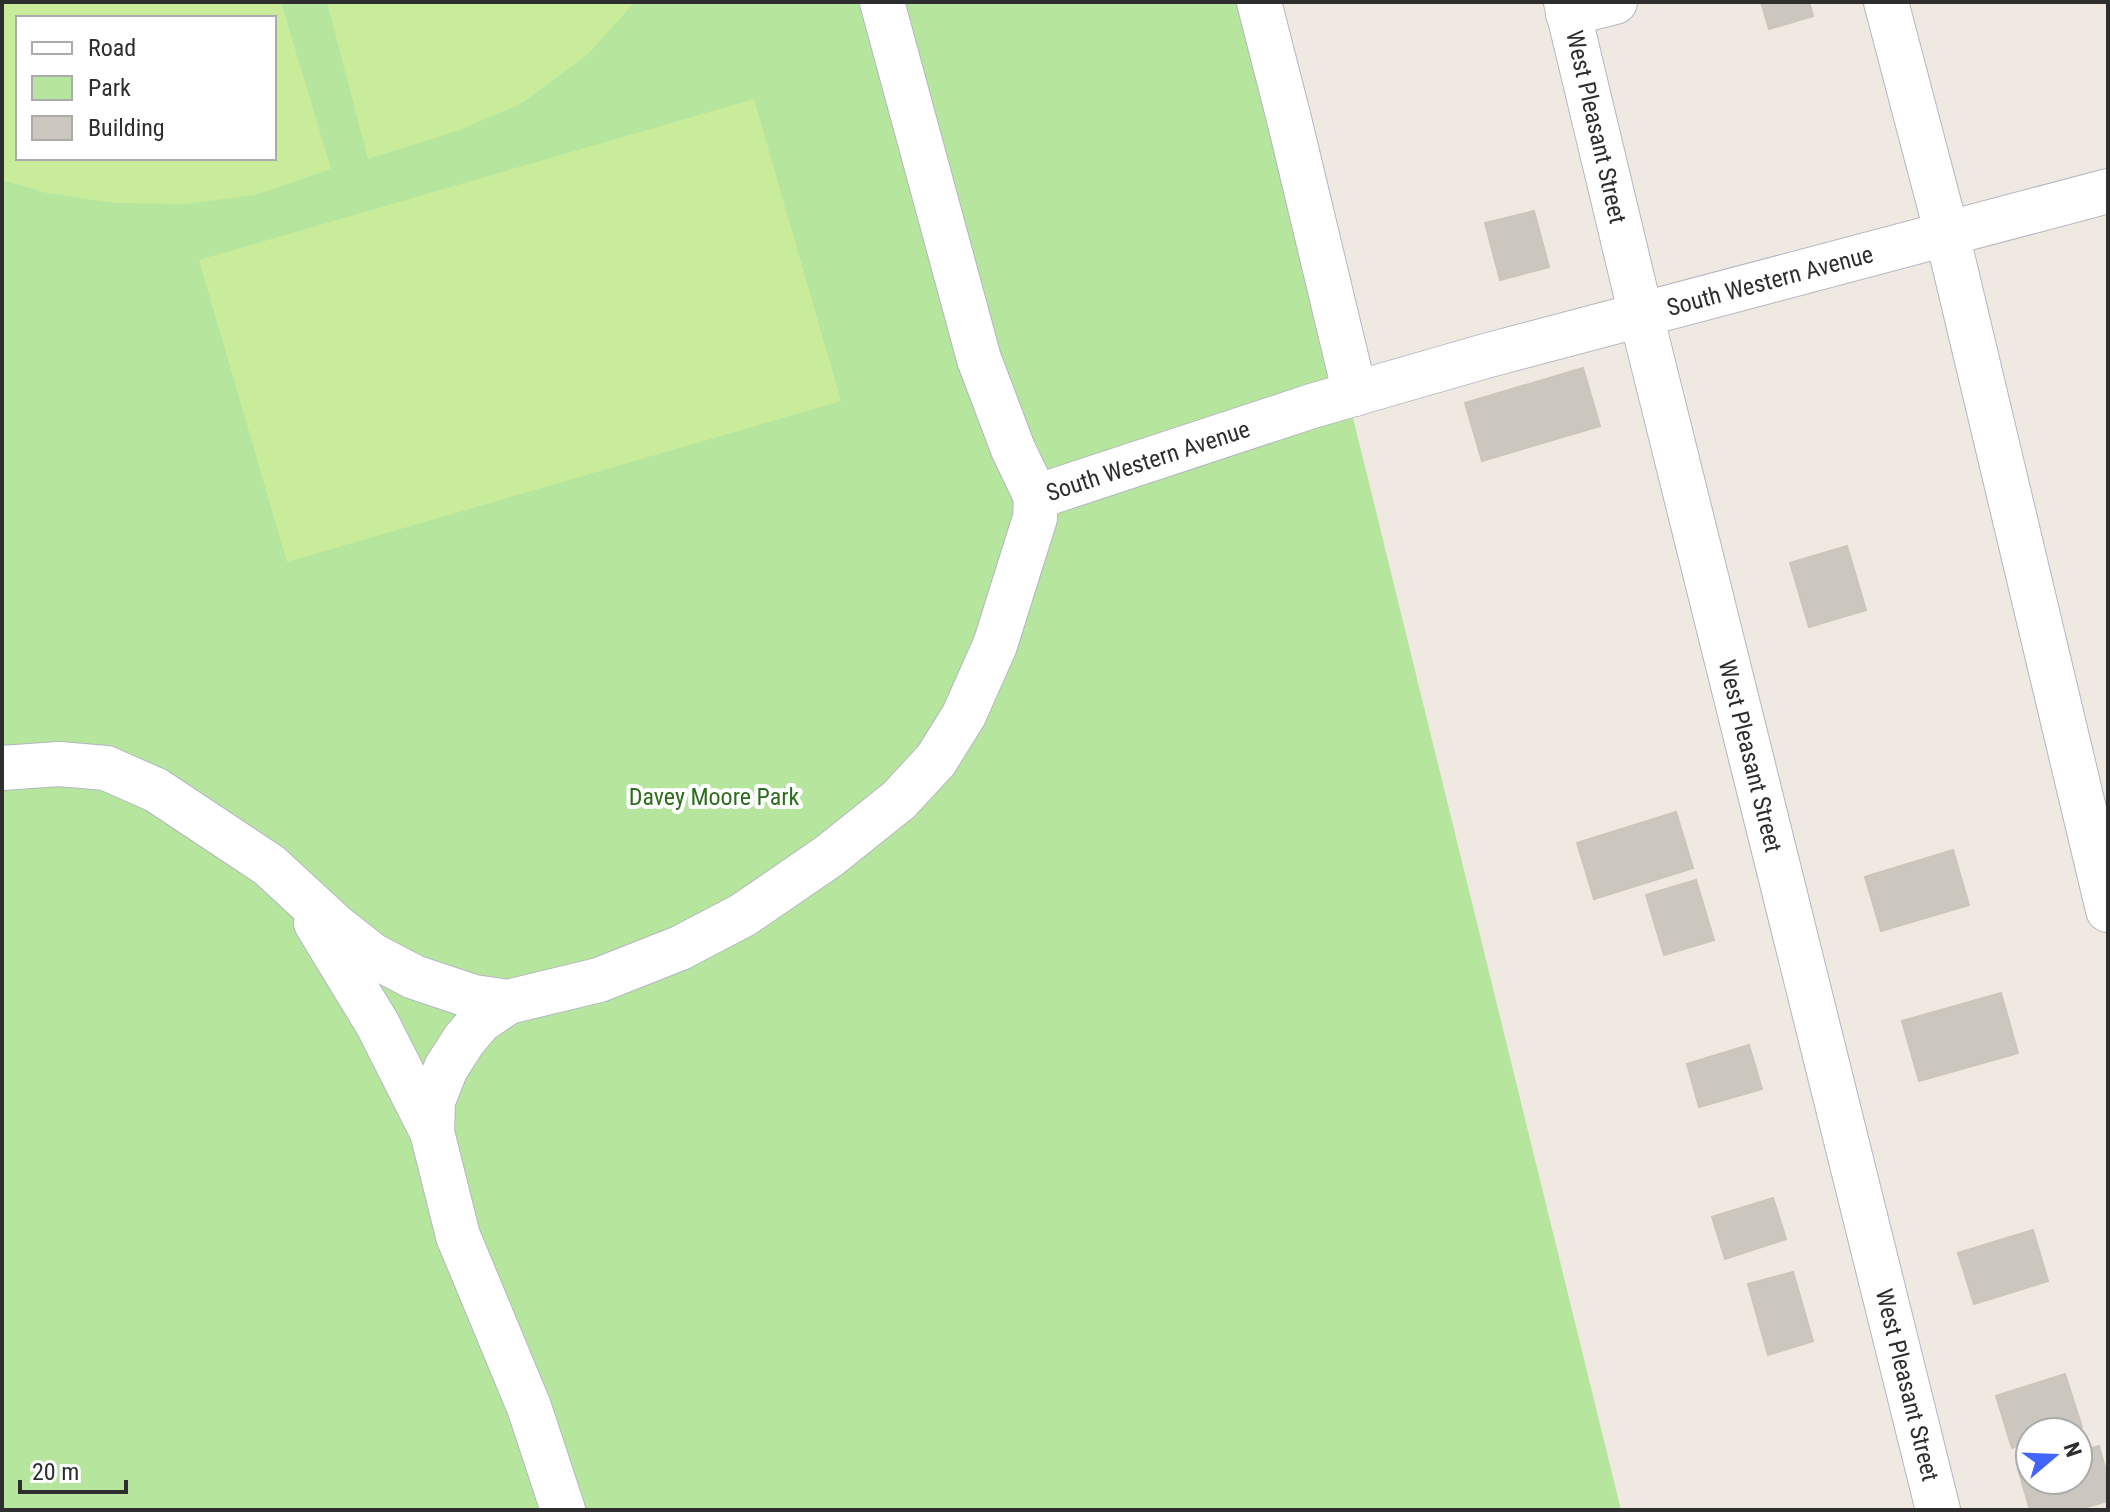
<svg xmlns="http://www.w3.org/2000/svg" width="2110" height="1512" font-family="'Roboto Condensed',sans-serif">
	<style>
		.green { fill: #b6e59e; fill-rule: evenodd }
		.pitch { fill: #c9ec9a; fill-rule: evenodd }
		.building { fill: #cbc7bf; stroke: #cbc5ba; stroke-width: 2 }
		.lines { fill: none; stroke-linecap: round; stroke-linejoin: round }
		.minor-casing { stroke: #b4b7c1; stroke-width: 46 }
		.minor { stroke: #fff; stroke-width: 44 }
		.labels { text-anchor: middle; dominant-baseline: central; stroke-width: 8; stroke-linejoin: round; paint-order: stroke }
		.street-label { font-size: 24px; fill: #2e2e2e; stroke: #fff }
		.park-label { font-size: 24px; fill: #2c6e1b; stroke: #fff }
	</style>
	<rect width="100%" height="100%" fill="#efe9e1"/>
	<path class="green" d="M2,2H1251L1621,1510H2ZM18,18H274V158H18Z"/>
	<g class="pitch">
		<path d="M2,2H281L331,169L255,195L186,204L114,203L47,193L2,180ZM18,18H274V158H18Z"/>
		<polygon points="327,2 635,2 586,56 522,103 460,130 368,159"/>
		<polygon points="754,99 841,401 287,562 199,260"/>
	</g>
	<g class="building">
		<polygon points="1761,2 1809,2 1813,16 1769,29"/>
		<polygon points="1534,211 1549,267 1500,280 1485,223"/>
		<polygon points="1583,368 1600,426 1482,461 1465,403"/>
		<polygon points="1847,546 1866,610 1809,627 1790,563"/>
		<polygon points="1676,812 1693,868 1594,899 1577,843"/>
		<polygon points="1953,850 1969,905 1881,931 1865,877"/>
		<polygon points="1696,880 1714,940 1664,955 1646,895"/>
		<polygon points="2001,993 2018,1053 1919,1081 1902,1021"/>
		<polygon points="1749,1045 1762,1089 1699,1107 1687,1064"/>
		<polygon points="1773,1198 1786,1239 1725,1259 1712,1217"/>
		<polygon points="2033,1230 2048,1281 1974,1304 1958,1253"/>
		<polygon points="1793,1272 1813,1341 1768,1355 1748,1284"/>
		<polygon points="2065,1374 2082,1427 2064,1432 2030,1432 2030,1442 2012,1448 1996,1396"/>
		<polygon points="2099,1446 2108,1478 2108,1501 2076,1510 2030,1510 2018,1469 2030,1465 2030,1480 2078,1480 2078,1452"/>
	</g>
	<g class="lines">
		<defs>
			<g id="minor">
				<polyline points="1259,2 1289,119 1355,394"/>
				<polyline points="1566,2 1641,315 1938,1510"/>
				<polyline points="1886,2 1947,234 2108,910"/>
				<polyline points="1568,14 1615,2"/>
				<polyline points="1036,497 1312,406 1489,355 2108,191"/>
				<polyline points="2,768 59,764 106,768 156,790 269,865 334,925 372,955 414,977 474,997 508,1002 599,980 680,948 743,915 829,856 899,800 936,760 964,715 995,645 1035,518 1036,497 1013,449 979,359 882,2"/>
				<polyline points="316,923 378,1025 432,1132 458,1236 529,1407 563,1510"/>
				<polyline points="432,1132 433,1101 446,1068 464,1040 480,1021 508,1002"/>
			</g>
		</defs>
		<use href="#minor" class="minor-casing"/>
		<use href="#minor" class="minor"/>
	</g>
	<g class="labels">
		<g class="street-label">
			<text transform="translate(1596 127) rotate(77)">West Pleasant Street</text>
			<text transform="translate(1770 281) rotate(-15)">South Western Avenue</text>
			<text transform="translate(1148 461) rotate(-18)">South Western Avenue</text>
			<text transform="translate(1750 756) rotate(76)">West Pleasant Street</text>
			<text transform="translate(1907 1385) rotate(76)">West Pleasant Street</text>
		</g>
		<g class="park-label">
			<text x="714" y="797">Davey Moore Park</text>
		</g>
	</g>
	<rect width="2110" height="1512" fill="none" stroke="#2e2e2e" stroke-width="8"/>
	<rect x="16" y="16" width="260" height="144" fill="#ffffff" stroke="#ababab" stroke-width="2"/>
	<rect x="32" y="42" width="40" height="12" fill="#ffffff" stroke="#ababab" stroke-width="2"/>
	<text x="88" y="56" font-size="24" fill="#2e2e2e">Road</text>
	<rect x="32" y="76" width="40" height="24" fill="#b6e59e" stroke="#ababab" stroke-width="2"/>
	<text x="88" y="96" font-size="24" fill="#2e2e2e">Park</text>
	<rect x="32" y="116" width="40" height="24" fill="#cbc7bf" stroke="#ababab" stroke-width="2"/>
	<text x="88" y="136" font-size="24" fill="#2e2e2e">Building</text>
	<g transform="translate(2054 1456) rotate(71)"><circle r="38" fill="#ffffff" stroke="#ababab" stroke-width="2"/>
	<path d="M0-6L14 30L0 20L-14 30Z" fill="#4264fb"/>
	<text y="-12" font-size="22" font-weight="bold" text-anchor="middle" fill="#2e2e2e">N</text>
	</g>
	<path d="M20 1480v12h106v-12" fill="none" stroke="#2e2e2e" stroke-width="4"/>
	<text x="32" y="1480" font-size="24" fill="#2e2e2e" stroke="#ffffff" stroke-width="6" paint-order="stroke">20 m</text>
</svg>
